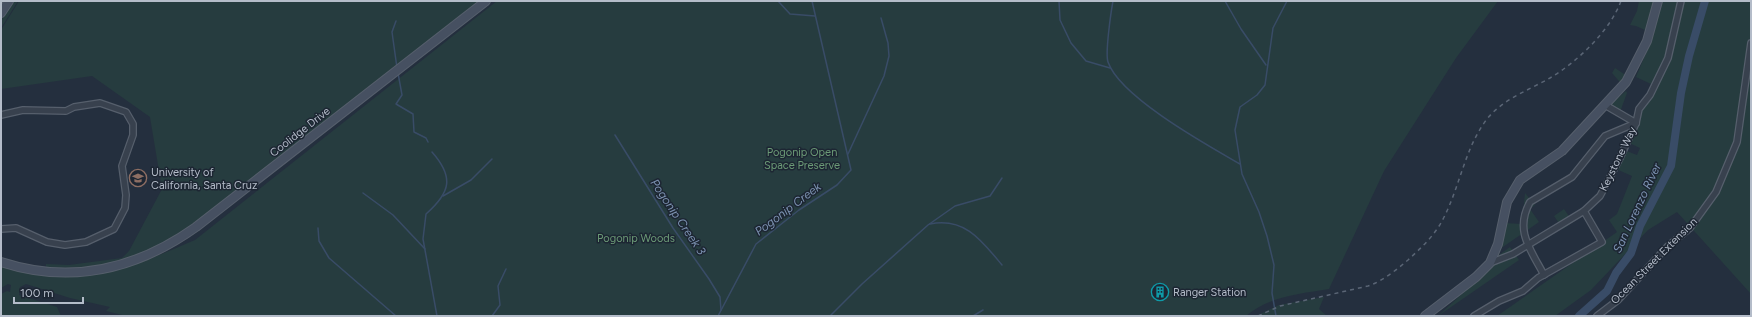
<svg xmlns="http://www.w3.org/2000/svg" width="1752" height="317" font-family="Figtree,sans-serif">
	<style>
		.green { fill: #263c3f }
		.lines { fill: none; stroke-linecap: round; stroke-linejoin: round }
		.stream { stroke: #394c67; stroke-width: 1.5 }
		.river { stroke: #394c67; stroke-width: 8 }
		.street-casing { stroke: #565f6c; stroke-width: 8 }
		.secondary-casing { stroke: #565f6c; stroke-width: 10 }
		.street { stroke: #38414e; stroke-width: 5.5 }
		.secondary { stroke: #465061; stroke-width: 8 }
		.rail { stroke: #5a6575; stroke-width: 1.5; stroke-dasharray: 4 4; stroke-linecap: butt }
		.labels { text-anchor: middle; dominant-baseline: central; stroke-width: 3; stroke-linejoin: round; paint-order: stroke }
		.street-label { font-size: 11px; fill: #b4bcc9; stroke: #1d2633 }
		.park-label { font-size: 11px; fill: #6b9a76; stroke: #1d2633 }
		.poi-label { font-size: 11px; fill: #b4bcc9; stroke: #1d2633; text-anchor: start }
		.water-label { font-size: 12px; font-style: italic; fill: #7c92b1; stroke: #1d2633 }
	</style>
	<rect width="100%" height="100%" fill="#242f3e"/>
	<g class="green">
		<polygon points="13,1 18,1 1,28 1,21"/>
		<path d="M19,1H479L193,224C143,257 107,271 46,267V264L69,265L122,258L129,251L162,189L150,117L92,76L1,89V30Z"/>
		<path d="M497,1H1498L1456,58L1384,171L1329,289C1299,294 1270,296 1246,316H126L106,311L110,307L70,298L26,284L20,287L19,295L57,307L61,316H1V294L7,291L10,292L11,285L8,284L1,288V266C83,287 121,272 195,240Z"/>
		<polygon points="1639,1 1751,1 1751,294 1677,212 1648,230 1591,290 1555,316 1497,316 1617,232 1609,220 1617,214 1632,176 1616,169 1624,150 1637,155 1640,148 1627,142 1651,84 1636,77 1654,34 1636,26 1630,25 1637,11"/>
		<polygon points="1615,68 1633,80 1624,87 1612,73"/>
		<polygon points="1626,91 1627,93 1620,112 1610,105"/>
		<polygon points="1525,193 1535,205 1530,209 1539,222 1500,249 1505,223 1522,224"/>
		<polygon points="1564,209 1573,222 1563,229 1554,216"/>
		<polygon points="1510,247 1519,260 1438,316 1476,281 1495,258"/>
		<polygon points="1324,297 1319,309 1327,316 1256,316 1279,305"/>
	</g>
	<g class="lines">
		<g class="stream">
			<polyline points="778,1 790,14 815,16"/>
			<polyline points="1059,1 1060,20 1071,43 1086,61 1110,68"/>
			<path d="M1113,1C1111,12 1105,53 1108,62C1120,97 1207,145 1240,164"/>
			<polyline points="1225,1 1241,29 1266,65"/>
			<polyline points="396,21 392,32 397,68"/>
			<polyline points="398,73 402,95 396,104 413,114 414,132 426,138 428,142"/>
			<polyline points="615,135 673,228 709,279 720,297 721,310"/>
			<path d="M432,152C454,177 451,192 426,214L423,239L437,316"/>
			<polyline points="848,154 884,76 889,56 888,43 881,18"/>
			<polyline points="363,193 393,215 425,249"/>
			<polyline points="443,196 471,180 492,159"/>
			<path d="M930,224C965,217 982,241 1002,265"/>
			<polyline points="318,228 319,241 329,258 396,316"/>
			<polyline points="492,316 500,305 498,286 506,269"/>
			<polyline points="718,316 756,244 799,210 837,185 851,170 812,1"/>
			<polyline points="830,316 862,284 928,225 955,206 990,196 1002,178"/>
			<polyline points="973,316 983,310"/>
			<polyline points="1276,316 1272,293 1274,265 1267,236 1259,212 1242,174 1235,130 1240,107 1257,95 1265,85 1273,28 1287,1"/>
		</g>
		<polyline class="river" points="1579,316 1607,291 1616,273 1631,253 1640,226 1671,166 1681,93 1689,56 1705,1"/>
		<defs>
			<g id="street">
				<polyline points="1605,105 1636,123"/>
				<polyline points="1,115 23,110 66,111 74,107 100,103 126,112 133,124 133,135 122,166 126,195 125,208 114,229 86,242 65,245 47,242 16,228 1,229"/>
				<polyline points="1490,263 1513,254 1584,211 1600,196 1619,160 1636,123 1639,109 1650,95 1668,58 1681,1"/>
				<path d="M1544,275C1531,250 1514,231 1530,202L1572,177L1605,136L1636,123"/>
				<polyline points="1474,316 1499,301 1523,291 1538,278 1602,242 1584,211"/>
				<polyline points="1597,316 1618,300 1668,246 1690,228 1716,192 1737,142 1751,43"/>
			</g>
			<g id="secondary">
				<polyline points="1,13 9,1"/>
				<path d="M1,262C72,285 137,269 196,227L486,1"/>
				<polyline points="1425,316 1476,277 1490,263 1498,244 1507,202 1520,180 1562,151 1626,82 1647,41 1658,1"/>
			</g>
		</defs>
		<use href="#street" class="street-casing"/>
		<use href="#secondary" class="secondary-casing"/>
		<use href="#street" class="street"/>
		<use href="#secondary" class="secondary"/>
		<path class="rail" d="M1258,316L1280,306L1368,286C1383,281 1396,270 1408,260C1421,248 1434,236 1442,221C1460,188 1464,149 1487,119C1503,99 1529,90 1550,78C1577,62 1610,31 1621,1"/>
	</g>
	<defs>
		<symbol id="university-ring" viewBox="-11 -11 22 22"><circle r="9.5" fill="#1d2633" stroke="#8d6e63" stroke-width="1.5"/><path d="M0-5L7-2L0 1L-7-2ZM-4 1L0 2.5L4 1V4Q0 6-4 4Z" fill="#8d6e63"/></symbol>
		<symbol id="building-ring" viewBox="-11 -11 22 22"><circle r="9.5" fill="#1d2633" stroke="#0f9aa8" stroke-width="1.5"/><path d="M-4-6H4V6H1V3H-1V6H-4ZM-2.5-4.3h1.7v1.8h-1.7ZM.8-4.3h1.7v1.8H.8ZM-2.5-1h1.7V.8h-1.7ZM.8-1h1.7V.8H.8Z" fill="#0f9aa8"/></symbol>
	</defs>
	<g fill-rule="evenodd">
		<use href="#university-ring" x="128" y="168" width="20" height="20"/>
		<use href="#building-ring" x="1150" y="282" width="20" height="20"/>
	</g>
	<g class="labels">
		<g class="street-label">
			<text transform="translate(300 132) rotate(-38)">Coolidge Drive</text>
			<text transform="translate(1618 159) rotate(-64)">Keystone Way</text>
			<text transform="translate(1654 261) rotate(-45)">Ocean Street Extension</text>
		</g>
		<g class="park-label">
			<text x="802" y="152">Pogonip Open<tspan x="802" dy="13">Space Preserve</tspan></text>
			<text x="636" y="238">Pogonip Woods</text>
		</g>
		<g class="poi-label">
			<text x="151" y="172">University of<tspan x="151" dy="13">California, Santa Cruz</tspan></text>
			<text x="1173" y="292">Ranger Station</text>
		</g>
		<g class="water-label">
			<text transform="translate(1637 208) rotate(-65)">San Lorenzo River</text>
			<text transform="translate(788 209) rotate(-37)">Pogonip Creek</text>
			<text transform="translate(678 217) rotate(56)">Pogonip Creek 3</text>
		</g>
	</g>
	<rect width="1752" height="317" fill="none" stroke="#b4bcc9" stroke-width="4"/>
	<path d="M14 297v6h69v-6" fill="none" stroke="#b4bcc9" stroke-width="2"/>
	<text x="20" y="297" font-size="12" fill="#b4bcc9" stroke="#1d2633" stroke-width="3" paint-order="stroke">100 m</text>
</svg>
